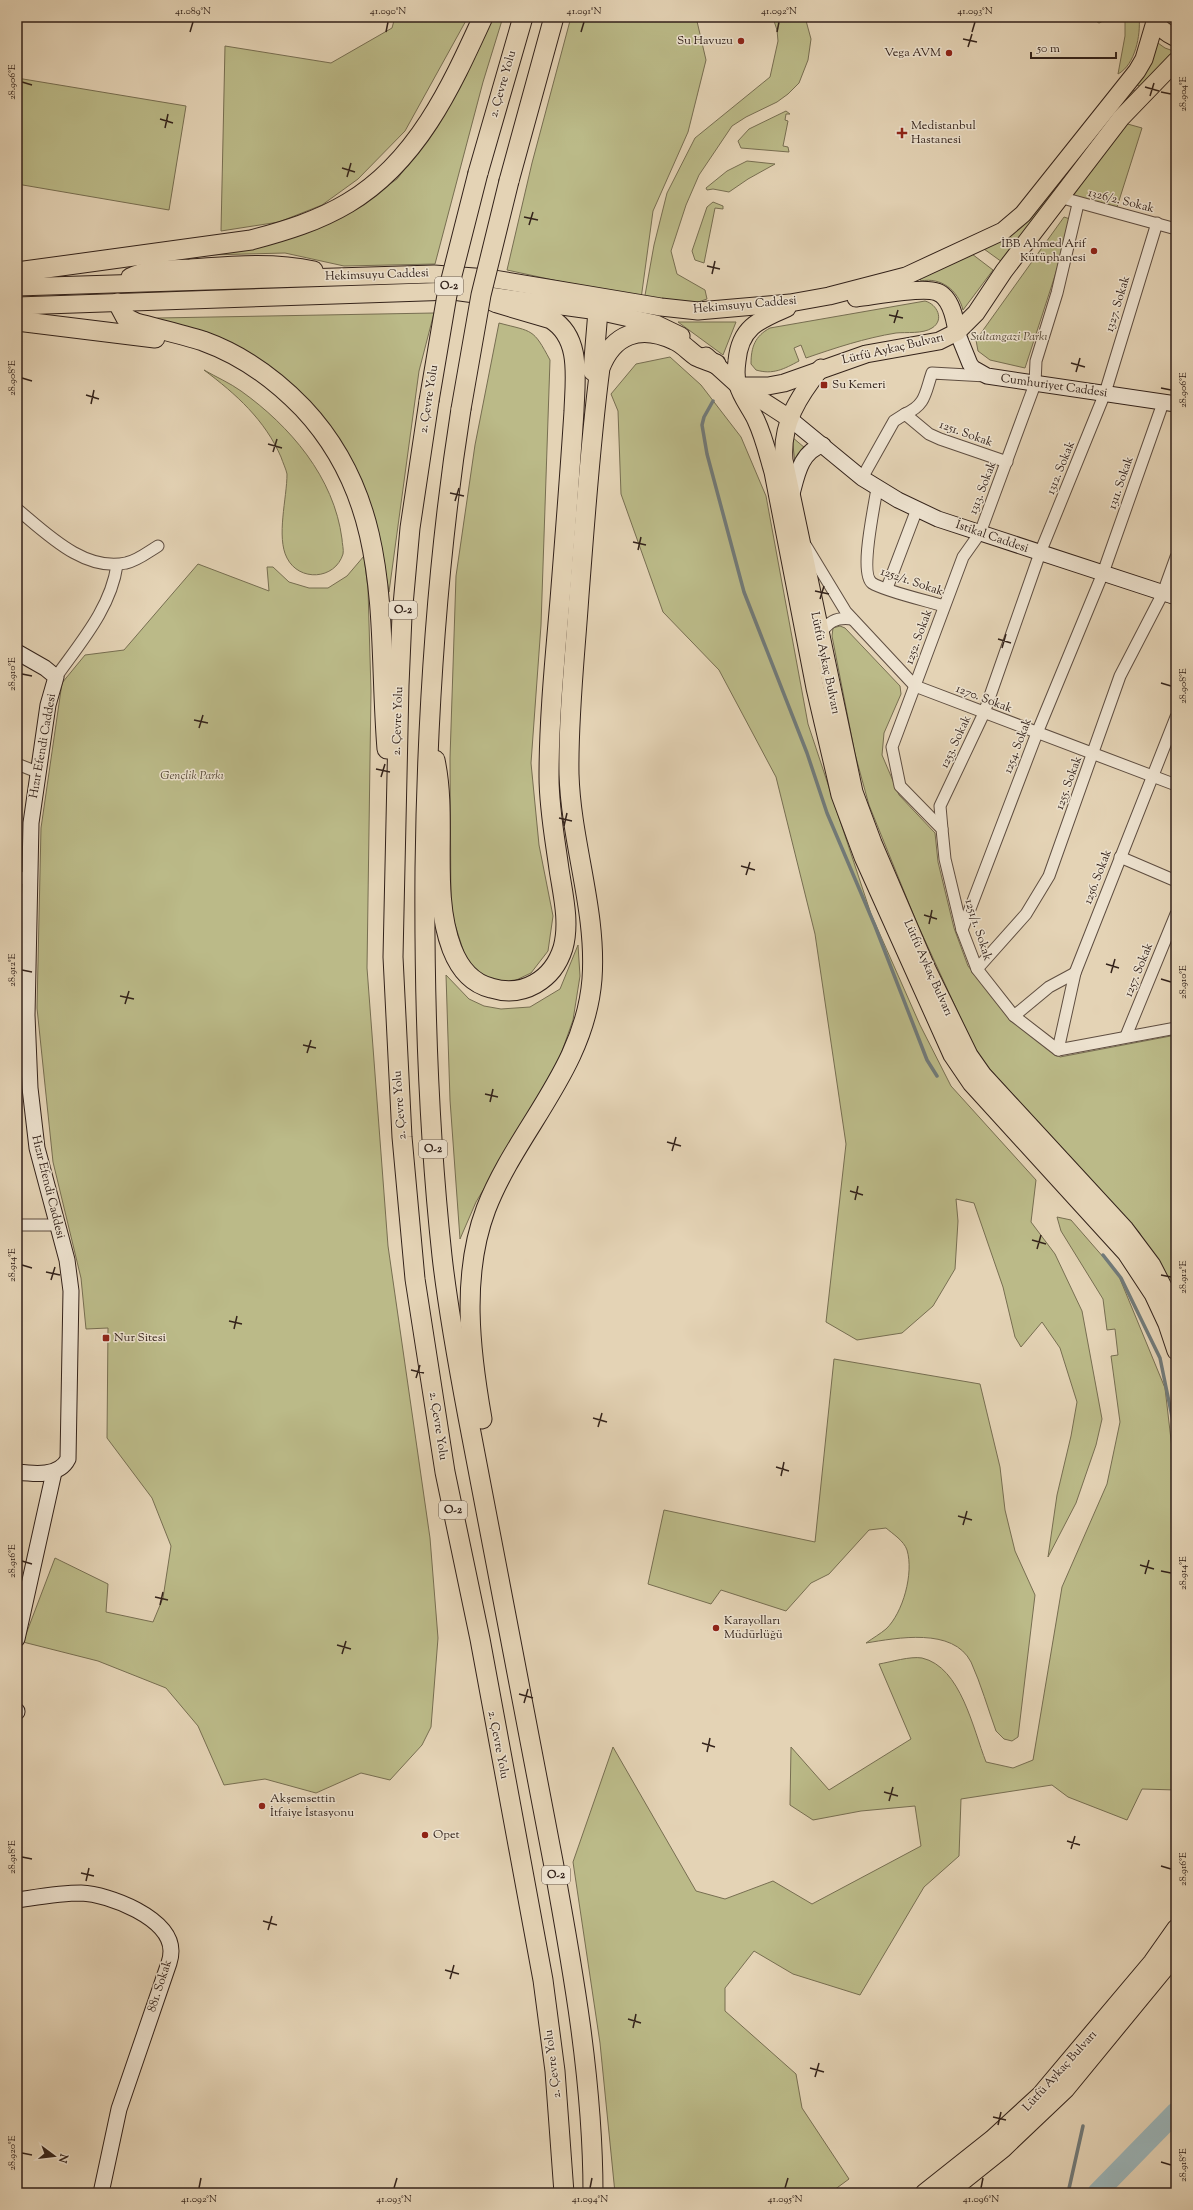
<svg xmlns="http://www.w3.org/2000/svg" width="1193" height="2210" font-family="'Sorts Mill Goudy',serif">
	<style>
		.green { fill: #bbba88; stroke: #776e51 }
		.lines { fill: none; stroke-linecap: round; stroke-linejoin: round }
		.stream { stroke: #717a79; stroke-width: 3.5 }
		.river { stroke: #9bb5b9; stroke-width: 20 }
		.street-casing { stroke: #5f4e41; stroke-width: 13 }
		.secondary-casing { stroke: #33221a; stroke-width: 17 }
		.primary-casing { stroke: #33221a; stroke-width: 19 }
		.highway-casing { stroke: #33221a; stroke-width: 21 }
		.street { stroke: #ede2cf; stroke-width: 11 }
		.secondary { stroke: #ede2cf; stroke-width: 15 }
		.primary { stroke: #e4d3b5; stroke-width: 17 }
		.highway { stroke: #e4d3b5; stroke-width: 19 }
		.highway-bridge-casing { stroke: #33221a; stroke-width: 21; stroke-linecap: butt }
		.highway-bridge { stroke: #e4d3b5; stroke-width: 19 }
		.ticks { fill: none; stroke: #33221a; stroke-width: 1.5 }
		.poi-dot { fill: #8f2418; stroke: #ede2cf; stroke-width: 1.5 }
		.labels { text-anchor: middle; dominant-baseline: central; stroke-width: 3; stroke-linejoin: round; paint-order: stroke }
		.shield { fill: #ede2cf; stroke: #6b5c50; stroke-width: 1 }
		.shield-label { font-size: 11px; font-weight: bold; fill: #33221a }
		.poi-label { font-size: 12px; fill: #33221a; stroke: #ede2cf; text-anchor: start }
		.street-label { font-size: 12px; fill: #33221a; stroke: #ede2cf }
		.park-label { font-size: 12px; font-style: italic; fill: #554836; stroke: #ede2cf }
		.neatline { fill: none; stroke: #33221a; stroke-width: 1.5 }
		.ticks-label { font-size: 10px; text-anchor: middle; fill: #33221a }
	</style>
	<rect width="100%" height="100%" fill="#e4d3b5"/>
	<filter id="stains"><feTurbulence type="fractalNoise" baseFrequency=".005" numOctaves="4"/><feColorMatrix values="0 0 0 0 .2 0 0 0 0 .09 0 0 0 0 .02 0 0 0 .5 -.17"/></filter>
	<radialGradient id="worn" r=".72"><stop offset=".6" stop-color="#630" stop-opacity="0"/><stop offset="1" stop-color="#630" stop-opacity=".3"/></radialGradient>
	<g class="green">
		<polygon points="395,17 468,17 405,131 358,179 322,205 279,222 221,231 225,46 331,63 392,28"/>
		<polygon points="492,17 503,17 483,82 435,264 344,266 285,253 208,255 359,205 397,179 433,133"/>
		<polygon points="571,17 696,17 706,60 688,132 653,211 641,299 507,270 532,163"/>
		<path d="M777,17H805L811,39L808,60L799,83L788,94L777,102L746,117L732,126L699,175L686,205L671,251L677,274L705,290L707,299C688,307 665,303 644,301L654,245L667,193L695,138L770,77L778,41L777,30L774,21Z"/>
		<polygon points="1089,17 1111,17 1099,23"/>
		<path d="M1125,17H1139C1141,35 1135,65 1118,74L1125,36Z"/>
		<polygon points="1164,17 1176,17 1176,30 1166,22"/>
		<polygon points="1155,41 1165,48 1176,52 1142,88 1136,84"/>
		<polygon points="17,78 186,106 169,210 17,184"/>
		<polygon points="1132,89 1136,92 1002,262 984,249 1016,230 1056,186"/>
		<polygon points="786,111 790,114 786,114 785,120 788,121 783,146 788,147 789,152 741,148 738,141 749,129"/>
		<polygon points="1124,123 1142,128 1117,207 1073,196"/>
		<polygon points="747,161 775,164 748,179 729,192 713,189 707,190 706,188 727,171"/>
		<polygon points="713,202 723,206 723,209 715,208 704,263 695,260 692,251 707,207"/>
		<polygon points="1064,217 1073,220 1025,368 990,360 978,351 976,340"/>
		<path d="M972,254L993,270L963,310C958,290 941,277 921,281L920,278Z"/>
		<path d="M925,301C937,304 945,320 932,328C923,334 906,332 896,333C865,338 835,348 806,358L801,345L794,348L799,361C784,369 773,375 756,370L751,364C751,347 755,336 770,328Z"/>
		<polygon points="434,313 419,371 389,592 379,536 363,492 310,402 146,321 158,318"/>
		<polygon points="678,322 736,322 723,355"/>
		<path d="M499,323C533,332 533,328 550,360L541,625L531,763L539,845L553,916L548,951L531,973L512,982L485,979L466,959L451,912L450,758L456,576L475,445Z"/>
		<polygon points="670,357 701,385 741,437 766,496 808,724 871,914 920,1025 951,1086 1036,1180 1031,1222 1055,1254 1082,1311 1102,1419 1096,1445 1076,1503 1048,1557 1057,1495 1071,1436 1077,1402 1060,1348 1042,1322 1021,1347 1015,1337 1003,1287 974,1203 956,1199 958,1221 955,1269 933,1306 902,1333 857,1340 826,1322 846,1144 815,934 776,777 719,670 663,612 621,494 618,411 611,394 636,364"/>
		<path d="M204,370C216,377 230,383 241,391C290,426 334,477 342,539C342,543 344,550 343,554C335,580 299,582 287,558C276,537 287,498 287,474C286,469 283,463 281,457C265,420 236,394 204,370Z"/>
		<polygon points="792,437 805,448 795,463"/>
		<polygon points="364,556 368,589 371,691 367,968 388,1246 430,1538 438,1638 431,1727 422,1745 390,1780 361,1773 316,1793 265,1779 224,1785 198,1726 166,1688 98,1661 23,1642 55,1558 108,1584 106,1612 153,1622 163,1598 171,1546 152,1498 107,1438 108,1328 86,1329 81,1278 53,1162 37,1008 41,828 62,683 85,655 124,650 198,564 269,591 267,567 273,567 289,582 309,588 328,588 347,576"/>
		<polygon points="840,626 845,628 900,686 901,694 884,733 882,755 899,795 935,833 938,862 954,928 968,966 1011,1020 1060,1057 1176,1035 1176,1297 1139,1232 986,1065 973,1045 916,921 869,805 855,754 832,636 833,628"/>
		<polygon points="578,945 580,976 573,1020 555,1071 476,1202 460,1239 450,1100 446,975 469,999 484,1006 501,1009 530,1007 560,989"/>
		<path d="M1057,1217L1071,1220L1118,1274L1165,1388L1176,1483V1790L1142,1789L1127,1820L1068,1797L1052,1785L961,1799L959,1856L924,1887L860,1995L793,1974L754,1951L725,1988V2011L796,2074L802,2108L849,2179L830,2193H615L600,2043L573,1862L613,1747L696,1891L725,1899L773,1881L812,1904L921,1846L915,1806L861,1811L813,1820L790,1805L791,1747L829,1790L911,1739L879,1664C891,1662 910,1656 922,1658C961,1667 973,1729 986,1762L1013,1768L1033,1760L1062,1587L1107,1484L1120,1422L1111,1356L1118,1355L1115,1329L1107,1330L1103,1299L1061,1231Z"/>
		<path d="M834,1359L980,1384L1000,1467L1005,1510L1015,1551L1035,1595L1018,1737L1012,1741L1004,1739L996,1731C988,1709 981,1684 971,1662C953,1627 897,1638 866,1643C873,1638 880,1634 886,1629C903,1613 914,1573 907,1550C904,1541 893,1534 886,1528L869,1530L829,1574L811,1583L786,1611L721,1590L711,1604L648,1584L664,1510L815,1542Z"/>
	</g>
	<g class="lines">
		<g class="stream">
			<polyline points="713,401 704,417 702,425 707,454 744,592 807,753 827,813 875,926 927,1060 937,1076"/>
			<polyline points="1103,1255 1121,1278 1160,1358 1176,1436"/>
			<polyline points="1068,2193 1083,2126"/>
		</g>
		<polyline class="river" points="1097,2193 1176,2112"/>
		<defs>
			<g id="street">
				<polyline points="1059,197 1176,229"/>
				<polyline points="1078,204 1057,293 1036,361 1035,384 980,533 963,557 892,747 900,786 942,829 945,859 962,930 977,969 1014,1016 1058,1050 1176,1028"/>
				<path d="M905,414C926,405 925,393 932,373L986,376"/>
				<polyline points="862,478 894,421 905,414 929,434 940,439 1007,462"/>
				<path d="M877,488C875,504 859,573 872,583C884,591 928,601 944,606"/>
				<path d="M17,509C46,533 84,572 126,563C137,561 148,552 158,546"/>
				<polyline points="806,546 846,612 915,686 1176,785"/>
				<polyline points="887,588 917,509"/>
				<path d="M820,635C828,622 835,617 852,619"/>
				<path d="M56,677C80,643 111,608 117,565"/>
				<polyline points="17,764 37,772"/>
				<polyline points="942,829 940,806 984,713 1040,553 1105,393 1157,223"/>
				<polyline points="1120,857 1176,881"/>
				<polyline points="17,876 28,880"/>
				<polyline points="962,930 1037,733 1103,573 1163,403"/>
				<polyline points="977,969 1026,914 1049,876 1120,676 1163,593 1176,557"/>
				<polyline points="1014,1016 1049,987 1075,973"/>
				<polyline points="1126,1036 1176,914"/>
				<polyline points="1058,1050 1075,973 1176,717"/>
				<polyline points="17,1225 56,1225"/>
			</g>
			<g id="secondary">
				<polyline points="957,332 970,364 973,368 987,376 1176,404"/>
				<polyline points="789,418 862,478 898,500 938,519 1176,597"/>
				<path d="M792,494C797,475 801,451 823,445"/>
				<path d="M17,652L45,668L56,677L48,705L31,823L27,1015L30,1088L37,1148L67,1260L71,1291L68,1459C59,1477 34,1474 17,1472"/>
				<polyline points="17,1639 54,1472"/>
				<polyline points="17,1711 17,1712"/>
				<path d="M17,1900C38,1897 60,1893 81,1893C109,1894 171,1918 171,1951C171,1955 170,1960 169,1963L119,2109L101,2193"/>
			</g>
			<g id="primary">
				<path d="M1153,17C1156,26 1167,34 1176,38"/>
				<path d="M130,277C147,268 170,269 190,268C231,265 273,261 314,270"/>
				<polyline points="17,287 434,274 488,278 661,307 698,311 790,303 829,296 906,276 1003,231 1023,214 1137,71 1144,59 1155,22"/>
				<path d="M856,298C874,296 923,286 937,292C951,297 955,319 957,332"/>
				<polyline points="17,306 453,291 598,311 656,324 681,336"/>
				<path d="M787,308C759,320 740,327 737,361C736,368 735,377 738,385C741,397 751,409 756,420C764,437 768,455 773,472L815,688L840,795L863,857L952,1055L971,1083L1126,1253L1153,1294L1167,1324L1176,1351"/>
				<polyline points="706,356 738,385 789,418"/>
				<path d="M821,368C799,396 781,423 784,460L854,792L873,843L927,969L969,1055L983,1075L1125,1229L1152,1265L1176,1312"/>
				<polyline points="740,386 768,386 784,383 866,354 939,341 957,332 976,313 1004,271 1121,118 1176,61"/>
				<polyline points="924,2193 992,2139 1040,2095 1152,1962 1176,1928"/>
				<polyline points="948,2193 1003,2149 1066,2089 1176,1955"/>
			</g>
			<g id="highway">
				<polyline points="478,173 523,17"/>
				<polyline points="509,181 554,17"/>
				<path d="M17,272L251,240C285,231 318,221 348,203C417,162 451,87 483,17"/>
				<path d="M118,303L126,318L136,323C158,329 181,334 203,341C242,355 275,379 303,408C395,506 377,626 387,749"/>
				<polyline points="17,321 155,338"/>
				<polyline points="593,371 598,311"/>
				<polyline points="429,401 410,528 402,616 399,685 393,957 402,1137 415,1279 445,1472 480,1639 543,1980 555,2071 564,2193"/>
				<path d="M461,409C437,561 427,714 425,868C424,998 428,1127 442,1256C448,1310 458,1364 468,1417C495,1565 526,1713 553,1861C573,1970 593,2082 593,2193"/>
				<path d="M435,760C448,820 430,892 452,949C459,967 471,983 491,988C523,998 553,980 563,948C570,923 563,895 559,869C555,839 549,808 549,777C549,718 555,659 560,600C565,537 570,474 574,411C575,379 582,338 551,319L497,303L473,292"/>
				<path d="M482,1419C470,1351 461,1275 486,1209C517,1129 585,1069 592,979C597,911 571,843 569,774C568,715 575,655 579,595C585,519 590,444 600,368C613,334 640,324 674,340C682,343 689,351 696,356C702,359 709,361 716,364"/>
			</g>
		</defs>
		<use href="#street" class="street-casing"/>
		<use href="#secondary" class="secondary-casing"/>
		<use href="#primary" class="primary-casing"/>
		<use href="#highway" class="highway-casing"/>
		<use href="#street" class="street"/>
		<use href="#secondary" class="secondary"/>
		<use href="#primary" class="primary"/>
		<use href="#highway" class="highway"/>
		<defs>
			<g id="highway-bridge">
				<polyline points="429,401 447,295 478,173"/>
				<polyline points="461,409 481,295 509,181"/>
			</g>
		</defs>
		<use href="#highway-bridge" class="highway-bridge-casing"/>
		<use href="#highway-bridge" class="highway-bridge"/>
	</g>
	<path class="ticks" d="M190,32L193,22M386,32L388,22M581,32L584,22M777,32L779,22M972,32L975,22M963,39L977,42M968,47L972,34M22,82L32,85M1145,87L1159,91M1161,92L1171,94M1150,96L1154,83M160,119L173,123M165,128L168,114M342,168L355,172M347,177L351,163M524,217L538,220M529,225L533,212M707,266L720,269M712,274L715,261M889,315L903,318M894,323L898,310M1071,363L1085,367M1076,372L1080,358M22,378L32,381M1161,388L1171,390M86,395L99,399M91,404L94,390M268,444L282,448M273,452L277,439M450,493L464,496M455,501L459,488M633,542L646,545M638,550L641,537M815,591L829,594M820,599L824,586M998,639L1011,643M1002,648L1006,634M22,674L32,676M1161,683L1171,686M194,720L208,723M199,728L203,715M376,769L390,772M381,777L385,764M559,818L572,821M564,826L567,813M741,866L755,870M746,875L750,862M924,915L937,919M929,924L932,910M1106,964L1119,968M22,970L32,972M1111,973L1115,959M1161,979L1171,982M120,996L134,999M125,1004L129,991M303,1045L316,1048M307,1053L311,1040M485,1094L498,1097M490,1102L493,1089M667,1142L681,1146M672,1151L676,1137M850,1191L863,1195M855,1200L858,1186M1032,1240L1046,1244M1037,1249L1041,1235M22,1265L32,1268M46,1272L60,1275M1161,1275L1171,1277M51,1280L55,1267M229,1321L242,1324M234,1329L237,1316M411,1370L424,1373M416,1378L420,1365M593,1418L607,1422M598,1427L602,1413M776,1467L789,1471M781,1476L784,1462M958,1516L972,1520M963,1525L967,1511M22,1561L32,1564M1140,1565L1154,1569M1161,1571L1171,1573M1145,1574L1149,1560M155,1597L168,1600M160,1605L163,1592M337,1645L351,1649M342,1654L346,1641M519,1694L533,1698M524,1703L528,1689M702,1743L715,1747M707,1752L710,1738M884,1792L898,1796M889,1801L893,1787M1067,1841L1080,1845M1071,1849L1075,1836M22,1857L32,1859M1161,1866L1171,1869M81,1873L94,1876M86,1881L89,1868M263,1921L277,1925M268,1930L272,1916M445,1970L459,1974M450,1979L454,1965M628,2019L641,2023M633,2028L636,2014M810,2068L824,2072M815,2077L819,2063M993,2117L1006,2120M998,2125L1001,2112M22,2153L32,2155M1161,2162L1171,2165M199,2188L201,2178M394,2188L397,2178M590,2188L592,2178M785,2188L788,2178M981,2188L983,2178"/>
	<g class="poi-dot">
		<circle cx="741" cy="41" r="4"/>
		<circle cx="949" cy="53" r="4"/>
		<path d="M900 127h4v4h4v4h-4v4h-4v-4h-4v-4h4z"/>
		<circle cx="1094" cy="251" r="4"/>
		<rect x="820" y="381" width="8" height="8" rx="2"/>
		<rect x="102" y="1334" width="8" height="8" rx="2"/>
		<circle cx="716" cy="1628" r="4"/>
		<circle cx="262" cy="1806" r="4"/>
		<circle cx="425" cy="1835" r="4"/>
	</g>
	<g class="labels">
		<g class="shield">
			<rect x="435" y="277" width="28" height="18" rx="3"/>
			<rect x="389" y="601" width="28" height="18" rx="3"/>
			<rect x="419" y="1140" width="28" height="18" rx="3"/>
			<rect x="439" y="1501" width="28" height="18" rx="3"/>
			<rect x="542" y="1866" width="28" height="18" rx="3"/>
		</g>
		<g class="shield-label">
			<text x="449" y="286">O-2</text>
			<text x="403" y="610">O-2</text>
			<text x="433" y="1149">O-2</text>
			<text x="453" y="1510">O-2</text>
			<text x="556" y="1875">O-2</text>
		</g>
		<g class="poi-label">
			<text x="733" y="41" text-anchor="end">Su Havuzu</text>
			<text x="941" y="53" text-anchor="end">Vega AVM</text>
			<text x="911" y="126">Medistanbul<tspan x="911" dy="14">Hastanesi</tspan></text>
			<text x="1086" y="244" text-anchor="end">İBB Ahmed Arif<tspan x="1086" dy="14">Kütüphanesi</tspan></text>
			<text x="832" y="385">Su Kemeri</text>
			<text x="114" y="1338">Nur Sitesi</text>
			<text x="724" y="1621">Karayolları<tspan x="724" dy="14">Müdürlüğü</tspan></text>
			<text x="270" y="1799">Akşemsettin<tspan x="270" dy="14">İtfaiye İstasyonu</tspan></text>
			<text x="433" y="1835">Opet</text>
		</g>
		<g class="street-label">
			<text transform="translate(503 84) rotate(-74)">2. Çevre Yolu</text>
			<text transform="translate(1121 201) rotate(14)">1326/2. Sokak</text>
			<text transform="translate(377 275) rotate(-2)">Hekimsuyu Caddesi</text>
			<text transform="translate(1118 304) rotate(-73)">1327. Sokak</text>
			<text transform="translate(745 305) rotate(-5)">Hekimsuyu Caddesi</text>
			<text transform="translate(893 349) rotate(-13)">Lütfü Aykaç Bulvarı</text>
			<text transform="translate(1054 386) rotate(8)">Cumhuriyet Caddesi</text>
			<text transform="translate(429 399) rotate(-81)">2. Çevre Yolu</text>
			<text transform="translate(966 434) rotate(20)">1251. Sokak</text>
			<text transform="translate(1061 468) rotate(-68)">1312. Sokak</text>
			<text transform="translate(1121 483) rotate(-71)">1311. Sokak</text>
			<text transform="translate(983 488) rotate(-69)">1313. Sokak</text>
			<text transform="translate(992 537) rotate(19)">İstikal Caddesi</text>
			<text transform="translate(912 582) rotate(19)">1252/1. Sokak</text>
			<text transform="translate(919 637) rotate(-70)">1252. Sokak</text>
			<text transform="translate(825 663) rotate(78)">Lütfü Aykaç Bulvarı</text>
			<text transform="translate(984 699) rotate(21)">1270. Sokak</text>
			<text transform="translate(398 721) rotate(-88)">2. Çevre Yolu</text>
			<text transform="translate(956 742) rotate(-65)">1253. Sokak</text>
			<text transform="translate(43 746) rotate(-80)">Hızır Efendi Caddesi</text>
			<text transform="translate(1018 746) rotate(-69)">1254. Sokak</text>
			<text transform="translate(1069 783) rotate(-70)">1255. Sokak</text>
			<text transform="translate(1098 877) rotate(-69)">1256. Sokak</text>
			<text transform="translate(978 930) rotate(72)">1251/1. Sokak</text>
			<text transform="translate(928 968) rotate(66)">Lütfü Aykaç Bulvarı</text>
			<text transform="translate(1139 970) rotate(-68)">1257. Sokak</text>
			<text transform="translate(400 1105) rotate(-94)">2. Çevre Yolu</text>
			<text transform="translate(48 1187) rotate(76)">Hızır Efendi Caddesi</text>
			<text transform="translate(438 1426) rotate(81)">2. Çevre Yolu</text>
			<text transform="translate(498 1745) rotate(79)">2. Çevre Yolu</text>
			<text transform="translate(160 1986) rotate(-72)">881. Sokak</text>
			<text transform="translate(553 2064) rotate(-97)">2. Çevre Yolu</text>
			<text transform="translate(1060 2071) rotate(-48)">Lütfü Aykaç Bulvarı</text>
		</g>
		<g class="park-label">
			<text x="1009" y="337">Sultangazi Parkı</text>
			<text x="192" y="776">Gençlik Parkı</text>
		</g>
	</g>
	<rect width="1193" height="2210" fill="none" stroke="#e4d3b5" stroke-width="44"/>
	<g transform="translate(54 2156) rotate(105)" stroke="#ede2cf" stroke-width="3" paint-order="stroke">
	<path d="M0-3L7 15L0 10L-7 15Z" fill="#33221a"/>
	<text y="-6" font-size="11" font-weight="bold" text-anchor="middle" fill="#33221a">N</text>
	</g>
	<path d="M1031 52v6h85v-6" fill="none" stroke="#33221a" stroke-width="2"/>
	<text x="1037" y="52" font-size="12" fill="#33221a" stroke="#ede2cf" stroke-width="3" paint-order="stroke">50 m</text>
	<rect x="22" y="22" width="1149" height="2166" class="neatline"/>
	<g class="ticks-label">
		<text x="193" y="14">41.089°N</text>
		<text x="388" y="14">41.090°N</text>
		<text x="584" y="14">41.091°N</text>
		<text x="779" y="14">41.092°N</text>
		<text x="975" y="14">41.093°N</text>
		<text transform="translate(11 82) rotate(-90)" y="4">28.906°E</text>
		<text transform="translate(1182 94) rotate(-90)" y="4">28.904°E</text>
		<text transform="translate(11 378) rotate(-90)" y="4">28.908°E</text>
		<text transform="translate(1182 390) rotate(-90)" y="4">28.906°E</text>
		<text transform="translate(11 674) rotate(-90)" y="4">28.910°E</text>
		<text transform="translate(1182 686) rotate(-90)" y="4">28.908°E</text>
		<text transform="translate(11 970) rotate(-90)" y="4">28.912°E</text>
		<text transform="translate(1182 982) rotate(-90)" y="4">28.910°E</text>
		<text transform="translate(11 1265) rotate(-90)" y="4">28.914°E</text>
		<text transform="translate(1182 1277) rotate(-90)" y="4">28.912°E</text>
		<text transform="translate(11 1561) rotate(-90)" y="4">28.916°E</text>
		<text transform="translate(1182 1573) rotate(-90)" y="4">28.914°E</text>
		<text transform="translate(11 1857) rotate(-90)" y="4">28.918°E</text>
		<text transform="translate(1182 1869) rotate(-90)" y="4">28.916°E</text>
		<text transform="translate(11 2153) rotate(-90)" y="4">28.920°E</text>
		<text transform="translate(1182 2165) rotate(-90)" y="4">28.918°E</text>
		<text x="199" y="2202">41.092°N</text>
		<text x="394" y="2202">41.093°N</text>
		<text x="590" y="2202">41.094°N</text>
		<text x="785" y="2202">41.095°N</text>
		<text x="981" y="2202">41.096°N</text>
	</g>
	<rect width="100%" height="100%" filter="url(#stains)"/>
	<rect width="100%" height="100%" fill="url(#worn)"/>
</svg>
